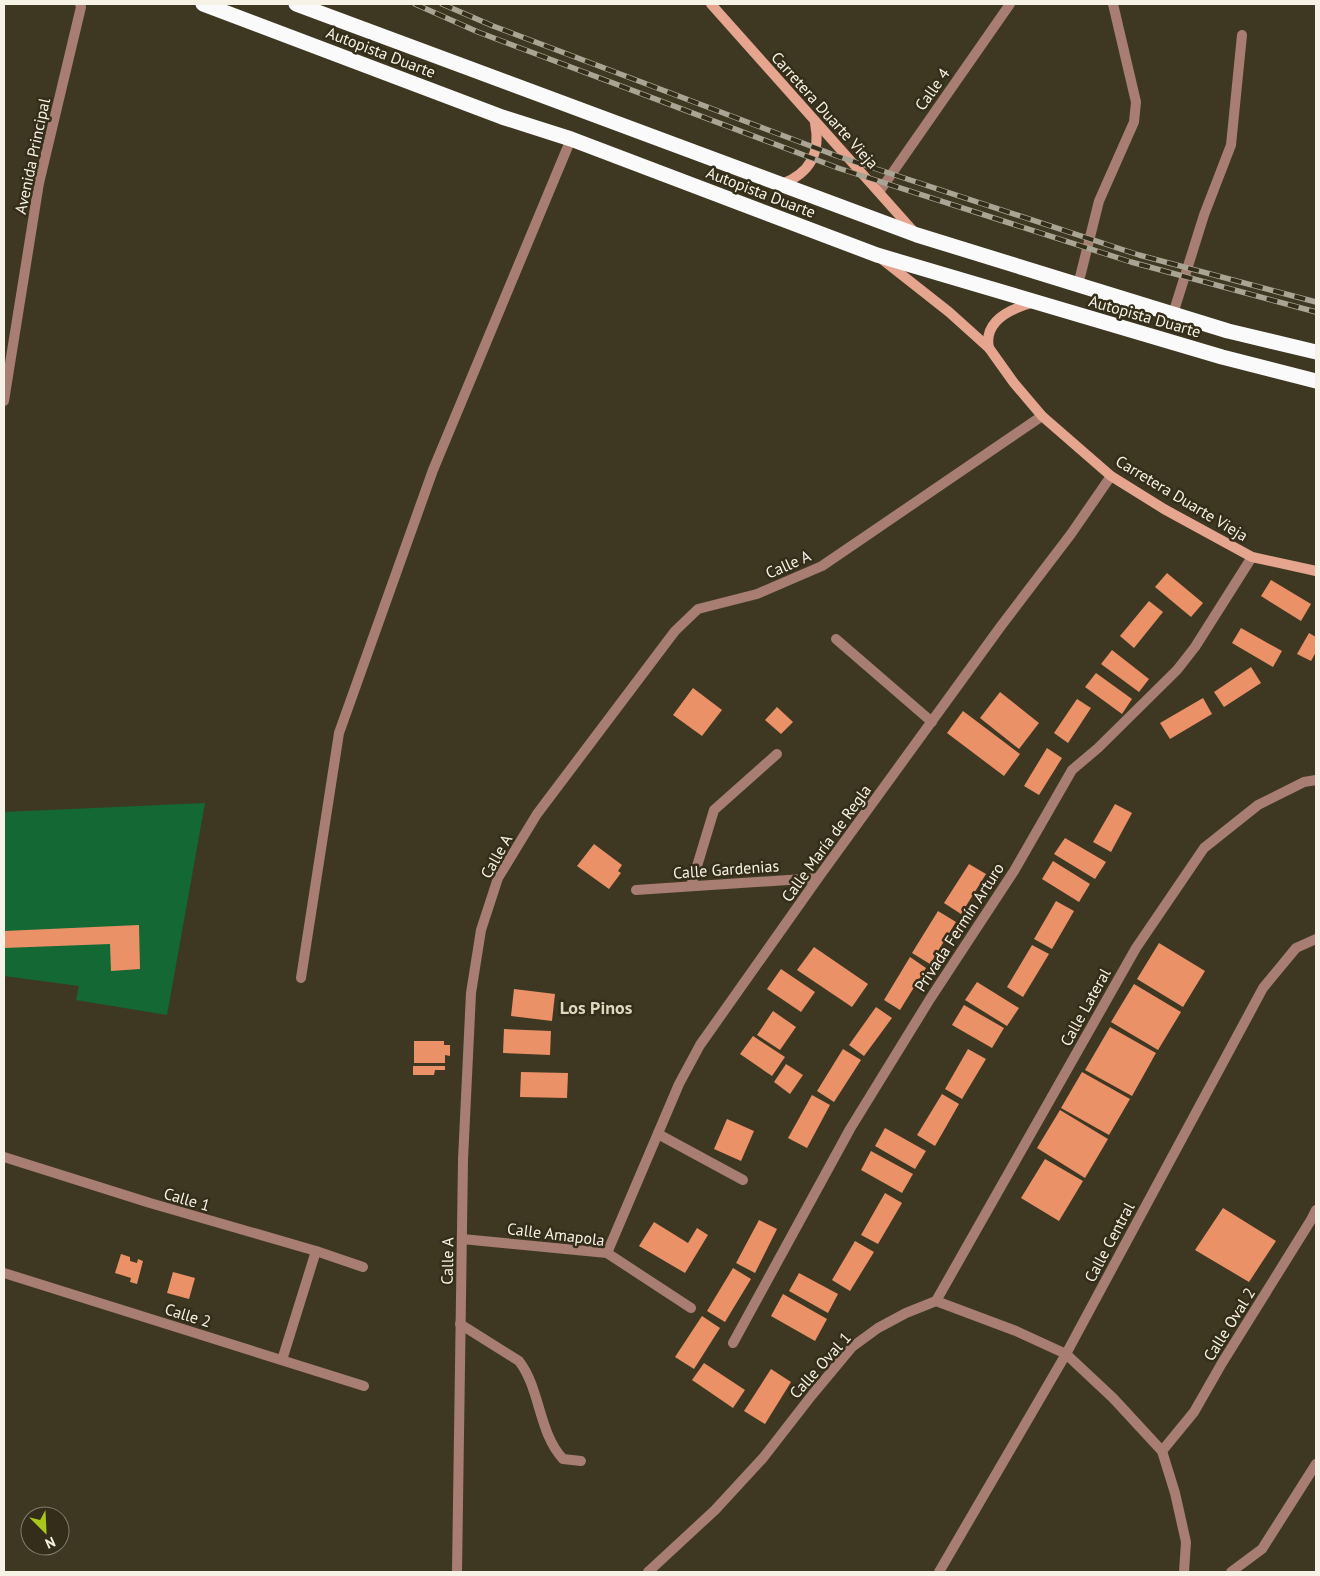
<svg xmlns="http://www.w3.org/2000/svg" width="1320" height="1576" font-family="'PT Sans',sans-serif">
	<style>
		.green { fill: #136834 }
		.building { fill: #eb9168 }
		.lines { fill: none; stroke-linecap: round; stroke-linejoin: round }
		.minor { stroke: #a77e71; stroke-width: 10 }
		.secondary { stroke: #e6a58f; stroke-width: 10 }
		.motorway { stroke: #fafafa; stroke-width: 15 }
		.rail-casing { stroke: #a9a493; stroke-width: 5.5 }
		.rail { stroke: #342d19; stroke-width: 4; stroke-dasharray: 11; stroke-linecap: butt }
		.labels { text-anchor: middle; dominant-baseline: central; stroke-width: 5; stroke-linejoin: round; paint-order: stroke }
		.street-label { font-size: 16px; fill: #f6f2e5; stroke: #342d19 }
		.neighbourhood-label { font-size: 18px; font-weight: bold; fill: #dfd8be; stroke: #342d19 }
	</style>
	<rect width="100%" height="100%" fill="#3e3822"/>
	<polygon class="green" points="205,803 167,1015 76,1000 79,986 4,976 4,812"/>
	<g class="building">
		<polygon points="1167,573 1203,603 1191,617 1155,587"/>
		<polygon points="1271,580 1311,604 1301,621 1261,596"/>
		<polygon points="1149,601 1163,612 1134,648 1120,636"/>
		<polygon points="1241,628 1282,651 1273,667 1232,643"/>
		<polygon points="1309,633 1316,637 1316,652 1311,661 1297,654"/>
		<polygon points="1112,650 1149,679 1139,692 1101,664"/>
		<polygon points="1251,667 1261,683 1224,707 1214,692"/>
		<polygon points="1096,673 1132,699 1122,714 1085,687"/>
		<polygon points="693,688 722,710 702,736 673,715"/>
		<polygon points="1000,692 1039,723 1019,749 980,718"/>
		<polygon points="1203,698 1212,714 1170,739 1160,723"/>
		<polygon points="1077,699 1091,708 1068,743 1054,733"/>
		<polygon points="777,707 793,722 781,734 765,720"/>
		<polygon points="963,711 1020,754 1004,776 947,733"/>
		<polygon points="1047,748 1062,758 1039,795 1024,786"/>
		<polygon points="1115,804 1132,813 1111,852 1093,842"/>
		<polygon points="1065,838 1106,862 1095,879 1054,854"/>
		<polygon points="594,844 622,865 618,871 621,873 609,889 577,866"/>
		<polygon points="1053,861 1090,884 1079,902 1042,879"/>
		<polygon points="969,864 986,874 961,914 944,903"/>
		<polygon points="1056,901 1074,911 1052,949 1034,939"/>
		<polygon points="938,911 956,922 930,964 912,953"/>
		<polygon points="139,925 140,969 111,971 110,944 4,948 4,931"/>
		<polygon points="1159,943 1205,971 1183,1007 1137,979"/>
		<polygon points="1032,945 1049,954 1023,997 1007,987"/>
		<polygon points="814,947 868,984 852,1007 797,970"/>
		<polygon points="910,957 926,968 900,1010 884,1000"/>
		<polygon points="781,969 815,992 801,1012 767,989"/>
		<polygon points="977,982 1019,1008 1007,1026 965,1000"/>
		<polygon points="1134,984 1181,1012 1158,1050 1111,1022"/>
		<polygon points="514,989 555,994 552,1021 511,1016"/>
		<polygon points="964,1005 1004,1028 992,1048 952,1025"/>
		<polygon points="876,1007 892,1018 864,1056 849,1045"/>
		<polygon points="773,1011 796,1027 780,1050 757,1035"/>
		<polygon points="1110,1027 1156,1053 1132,1096 1085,1070"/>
		<polygon points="504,1029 551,1031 550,1055 503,1053"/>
		<polygon points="753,1036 785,1057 772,1076 740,1054"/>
		<polygon points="414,1041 444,1041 444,1045 450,1045 450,1056 445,1055 445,1063 414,1063"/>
		<polygon points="843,1049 861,1060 834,1102 817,1091"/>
		<polygon points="968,1049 986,1059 962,1099 945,1089"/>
		<polygon points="786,1064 803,1075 790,1094 774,1082"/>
		<polygon points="413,1066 445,1066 445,1070 435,1070 434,1075 413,1075"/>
		<polygon points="521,1072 568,1073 567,1098 520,1097"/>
		<polygon points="1082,1072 1130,1099 1109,1135 1061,1108"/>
		<polygon points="942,1094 959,1104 935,1146 917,1135"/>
		<polygon points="812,1095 830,1105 807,1148 788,1138"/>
		<polygon points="1060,1110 1108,1139 1085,1178 1037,1148"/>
		<polygon points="727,1119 754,1131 741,1161 714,1149"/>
		<polygon points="885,1128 926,1151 915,1169 875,1146"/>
		<polygon points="871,1151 913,1174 902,1193 861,1170"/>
		<polygon points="1045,1159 1083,1181 1059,1221 1021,1198"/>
		<polygon points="885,1193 902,1203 878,1244 861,1235"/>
		<polygon points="1223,1208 1276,1241 1249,1282 1195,1250"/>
		<polygon points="759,1220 777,1229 755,1273 736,1263"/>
		<polygon points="654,1222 688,1243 697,1228 708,1235 685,1273 639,1246"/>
		<polygon points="855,1241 874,1252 850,1291 832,1280"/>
		<polygon points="121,1254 130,1257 130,1261 137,1263 138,1259 143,1261 137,1284 130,1282 131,1278 115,1273"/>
		<polygon points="733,1268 751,1279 725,1322 707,1311"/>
		<polygon points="173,1272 195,1278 189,1299 167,1293"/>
		<polygon points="799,1273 838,1294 828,1313 789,1291"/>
		<polygon points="783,1294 827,1319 815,1341 771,1316"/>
		<polygon points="702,1316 720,1328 694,1369 675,1357"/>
		<polygon points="704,1363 745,1390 733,1408 692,1380"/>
		<polygon points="771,1369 791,1382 765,1424 744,1411"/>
	</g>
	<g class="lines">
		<g class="minor">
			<polyline points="879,192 1010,4"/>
			<polyline points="1078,285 1099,201 1134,122 1136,102 1113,4"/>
			<polyline points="1173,314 1204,215 1231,145 1242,35"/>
			<polyline points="4,401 39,183 81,7 80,4"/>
			<polyline points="836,639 932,722"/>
			<polyline points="691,886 714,810 777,754"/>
			<polyline points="636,890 818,878"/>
			<polyline points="301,978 339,733 433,470 571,139"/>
			<polyline points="658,1134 743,1180"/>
			<polyline points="4,1157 150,1203 316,1251 363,1267"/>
			<polyline points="462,1239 607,1253 691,1308"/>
			<polyline points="607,1253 679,1084 700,1045 818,878 1001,626 1071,534 1111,476"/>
			<polyline points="4,1273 364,1386"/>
			<polyline points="936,1301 1136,948 1204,848 1258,805 1304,782 1316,780"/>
			<path d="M460,1324L519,1361C541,1390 538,1432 563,1459L581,1461"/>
			<polyline points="733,1343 850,1129 930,999 1014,871 1072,770 1098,748 1177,670 1195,647 1252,557"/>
			<polyline points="282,1360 316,1251"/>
			<polyline points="1162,1451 1194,1412 1222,1363 1311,1220 1316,1210"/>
			<polyline points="457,1572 463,1160 471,993 481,930 498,878 537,814 675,631 698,609 757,594 822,566 1042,416"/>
			<polyline points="648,1572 715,1510 763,1458 812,1395 852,1347 878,1328 906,1313 936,1301 1016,1331 1066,1354 1113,1398 1162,1451 1175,1493 1186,1542 1184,1572"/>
			<polyline points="939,1572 1066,1354 1263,988 1296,948 1316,939"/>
			<polyline points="1231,1572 1262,1549 1316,1464"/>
		</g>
		<g class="secondary">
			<polyline points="711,4 915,233"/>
			<path d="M782,184C810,173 821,153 815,123"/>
			<polyline points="883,260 949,312 989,348 1014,383 1042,416 1111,476 1164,509 1252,557 1316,571"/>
			<path d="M989,348C983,320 1012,308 1035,302"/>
		</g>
		<g class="motorway">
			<polyline points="203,4 502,117 571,139 877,255 1222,357 1316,381"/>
			<polyline points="296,4 917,235 1228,331 1316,352"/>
		</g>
		<defs>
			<g id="rail">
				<polyline points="415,4 478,32 838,168 1131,262 1316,312"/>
				<polyline points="442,4 493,26 837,156 1139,255 1316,302"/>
			</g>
		</defs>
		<use href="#rail" class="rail-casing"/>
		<use href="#rail" class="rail"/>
	</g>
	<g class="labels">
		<g class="street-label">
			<text transform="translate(381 52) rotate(21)">Autopista Duarte</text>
			<text transform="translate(932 89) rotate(-55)">Calle 4</text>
			<text transform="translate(825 110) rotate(48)">Carretera Duarte Vieja</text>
			<text transform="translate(32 156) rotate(-78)">Avenida Principal</text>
			<text transform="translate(761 192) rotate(21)">Autopista Duarte</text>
			<text transform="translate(1145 316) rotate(16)">Autopista Duarte</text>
			<text transform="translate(1182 498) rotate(31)">Carretera Duarte Vieja</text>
			<text transform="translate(788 564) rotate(-24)">Calle A</text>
			<text transform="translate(826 843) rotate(-54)">Calle María de Regla</text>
			<text transform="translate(496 856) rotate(-61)">Calle A</text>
			<text transform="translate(726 869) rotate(-4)">Calle Gardenias</text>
			<text transform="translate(959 927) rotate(-57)">Privada Fermín Arturo</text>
			<text transform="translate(1085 1007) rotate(-61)">Calle Lateral</text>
			<text transform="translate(187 1199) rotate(16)">Calle 1</text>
			<text transform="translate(556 1234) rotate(7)">Calle Amapola</text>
			<text transform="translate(1109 1242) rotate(-62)">Calle Central</text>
			<text transform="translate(447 1261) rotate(-89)">Calle A</text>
			<text transform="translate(188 1315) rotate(17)">Calle 2</text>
			<text transform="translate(1229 1324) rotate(-58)">Calle Oval 2</text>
			<text transform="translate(820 1365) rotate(-48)">Calle Oval 1</text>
		</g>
		<g class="neighbourhood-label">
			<text x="596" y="1007">Los Pinos</text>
		</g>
	</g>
	<rect width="1320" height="1576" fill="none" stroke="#f6f2e5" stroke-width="10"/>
	<g transform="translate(45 1531) rotate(156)"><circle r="24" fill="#342d19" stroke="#827c6b"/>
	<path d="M0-4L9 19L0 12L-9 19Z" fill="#a9c71b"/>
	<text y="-8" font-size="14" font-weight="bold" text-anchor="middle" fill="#f6f2e5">N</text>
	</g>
</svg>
